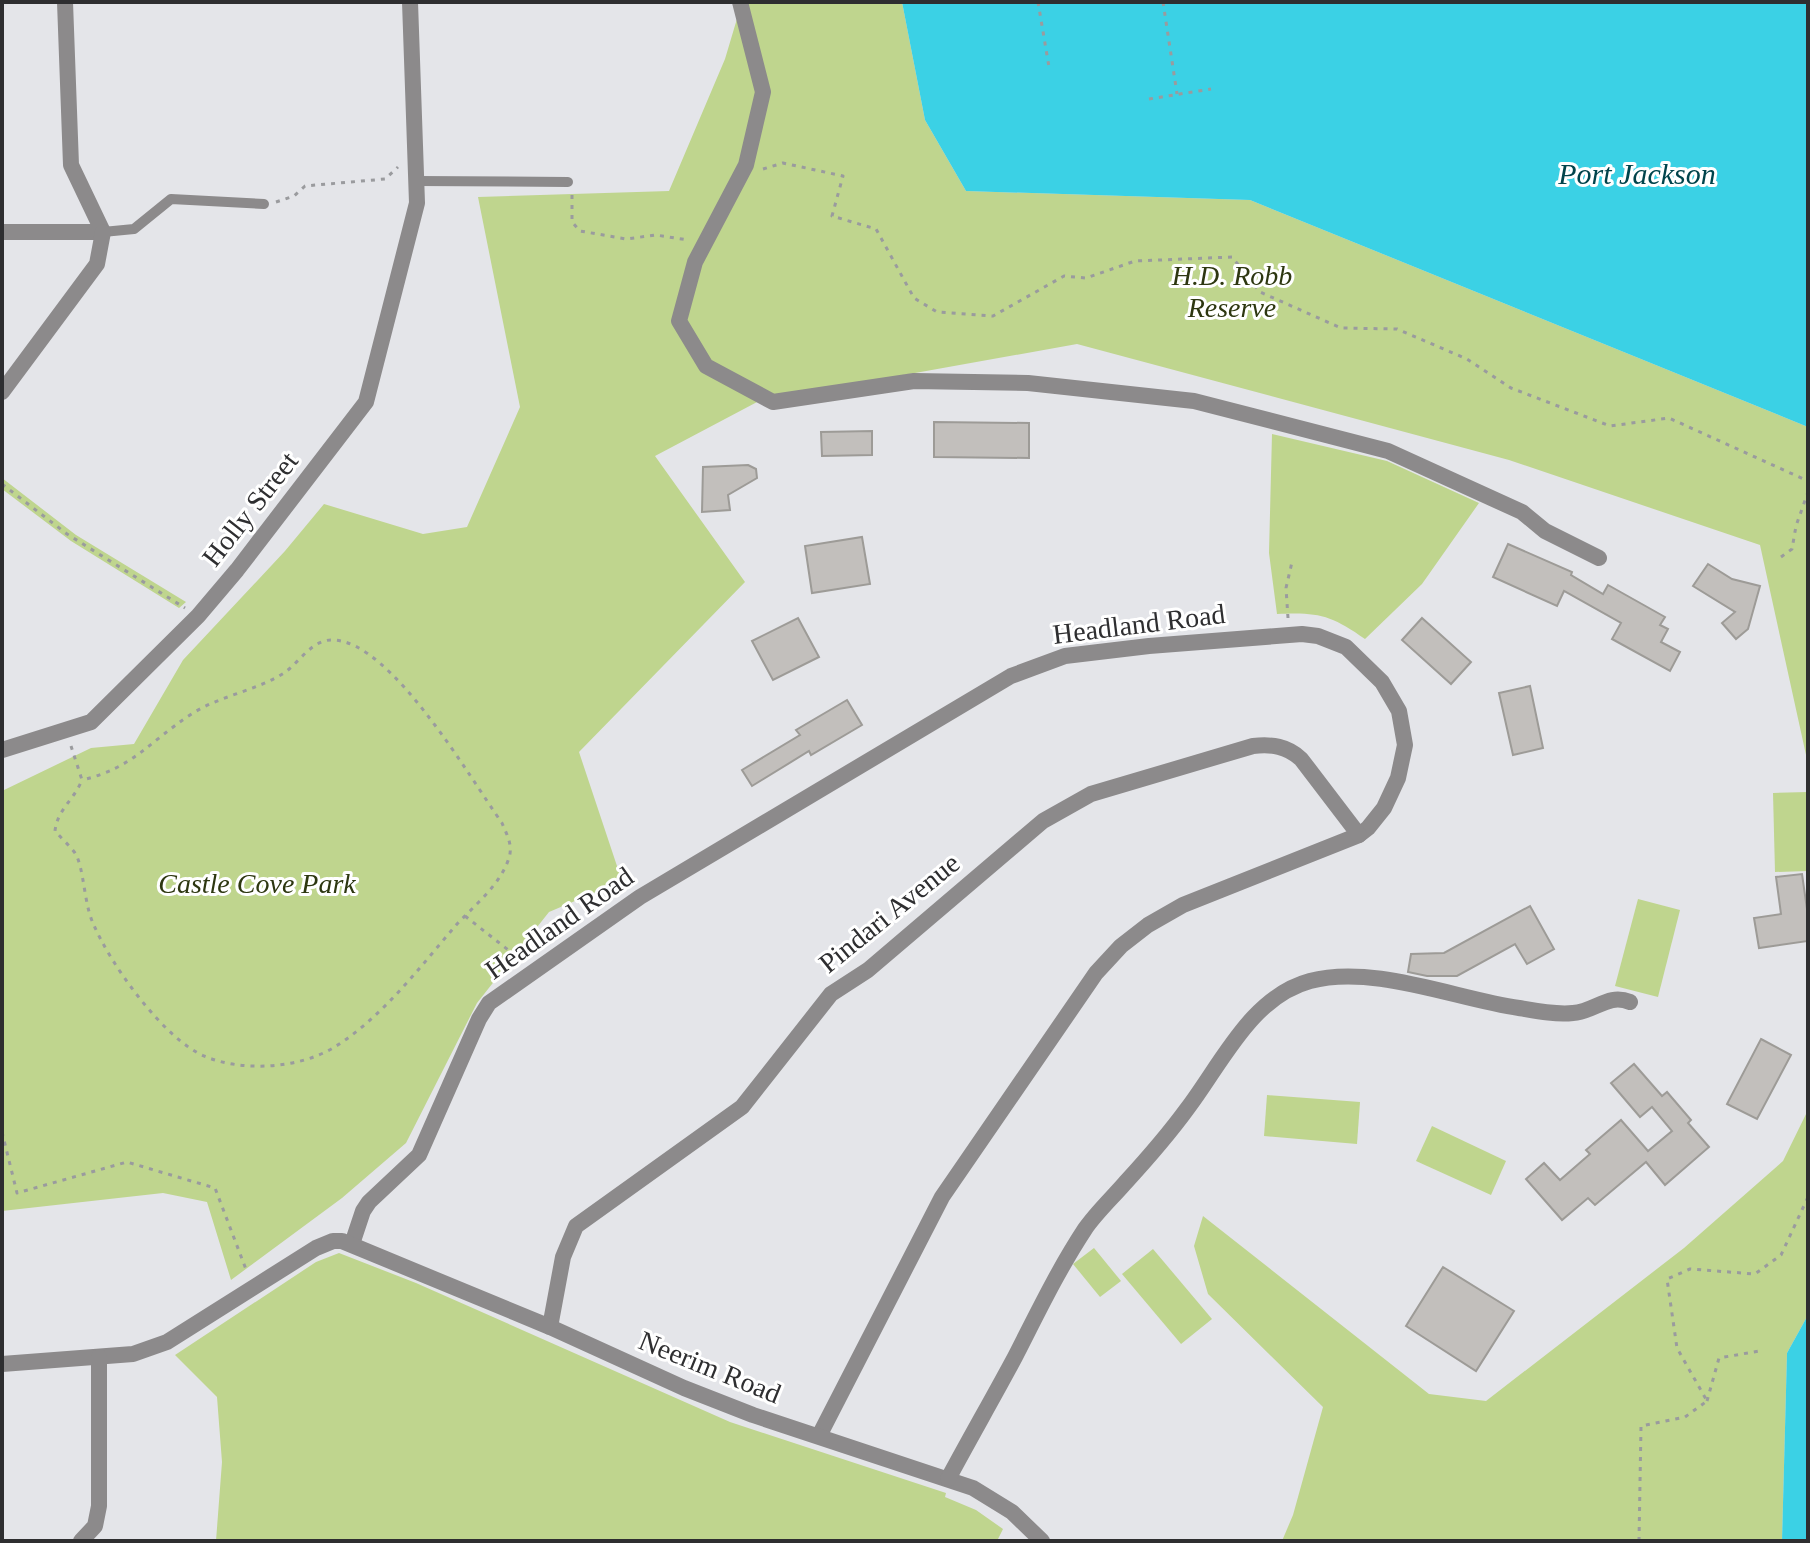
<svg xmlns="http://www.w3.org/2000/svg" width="1810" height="1543" font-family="'Times New Roman',serif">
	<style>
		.green { fill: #bfd58e }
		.water { fill: #3bd1e5 }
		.building { fill: #c2bfbc; stroke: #9d9b97; stroke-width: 2 }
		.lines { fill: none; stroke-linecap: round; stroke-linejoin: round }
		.path { stroke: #9a9b9e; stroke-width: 3; stroke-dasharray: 4 6; stroke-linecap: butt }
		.service { stroke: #8c8a8b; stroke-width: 10 }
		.minor { stroke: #8c8a8b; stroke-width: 16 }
		.labels { text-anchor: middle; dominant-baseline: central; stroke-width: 6; stroke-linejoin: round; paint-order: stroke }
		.park-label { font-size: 28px; font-style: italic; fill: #2d3710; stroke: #fff }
		.street-label { font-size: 28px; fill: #2e2e30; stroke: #fff }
		.water-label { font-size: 30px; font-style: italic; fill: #00444c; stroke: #fff }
	</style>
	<rect width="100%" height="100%" fill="#e4e5e9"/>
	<g class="green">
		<polygon points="742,2 902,2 925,120 966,191 1250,200 1808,427 1808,764 1760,545 1509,460 1077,344 759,401 655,456 745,582 579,752 622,881 549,912 477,1003 406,1143 342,1198 231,1280 207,1202 163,1193 2,1211 2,791 91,748 134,744 183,660 285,551 324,504 423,534 467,527 520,407 478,197 669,191 725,59"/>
		<path d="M1272,434L1387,461L1479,503L1422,584L1365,639C1331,615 1318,612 1277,614L1269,553Z"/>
		<polygon points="2,478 76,535 186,602 179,608 71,541 2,489"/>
		<polygon points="1808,792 1808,871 1775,872 1773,793"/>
		<polygon points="1638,899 1680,910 1658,997 1615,986"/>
		<polygon points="1267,1095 1360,1102 1357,1144 1264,1136"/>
		<polygon points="1808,1110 1808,1315 1787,1353 1782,1541 1282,1541 1293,1515 1323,1407 1208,1294 1194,1246 1203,1216 1429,1394 1486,1401 1684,1248 1783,1161"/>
		<polygon points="1432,1126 1506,1161 1491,1195 1416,1161"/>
		<polygon points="1094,1248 1121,1281 1100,1297 1073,1264"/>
		<polygon points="1153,1249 1212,1319 1181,1344 1122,1274"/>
		<polygon points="339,1253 416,1283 730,1422 946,1493 945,1497 976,1510 1003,1529 997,1541 216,1541 222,1462 217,1397 175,1355 316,1262"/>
	</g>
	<g class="water">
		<polygon points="902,2 1808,2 1808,427 1250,200 966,191 925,120"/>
		<polygon points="1808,1315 1808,1541 1782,1541 1787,1353"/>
	</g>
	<g class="building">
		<polygon points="934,422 1029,423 1029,458 934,457"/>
		<polygon points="872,431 872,455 822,456 821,432"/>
		<polygon points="748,465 756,469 757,478 728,495 730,510 702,512 703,467"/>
		<polygon points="862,537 870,584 812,593 805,546"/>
		<polygon points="1508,544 1572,572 1571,575 1603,594 1608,585 1665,617 1660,625 1668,629 1661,642 1680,652 1670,671 1612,639 1621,623 1564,591 1557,606 1493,577"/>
		<polygon points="1708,564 1732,579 1760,586 1748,629 1736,639 1722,623 1735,612 1693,586"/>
		<polygon points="798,618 819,657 773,680 752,641"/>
		<polygon points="1422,618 1471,662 1451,684 1402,640"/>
		<polygon points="1530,686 1543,748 1513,755 1499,693"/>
		<polygon points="847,700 862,725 811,755 809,751 752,786 742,770 800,735 796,730"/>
		<polygon points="1802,874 1808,916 1808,941 1759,948 1754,918 1781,914 1776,877"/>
		<polygon points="1530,906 1554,949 1527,964 1515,944 1457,976 1427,976 1408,972 1411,954 1444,953"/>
		<polygon points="1761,1039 1791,1055 1757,1119 1727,1104"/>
		<polygon points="1634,1064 1662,1096 1667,1092 1691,1120 1688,1123 1709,1147 1665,1185 1646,1162 1595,1205 1588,1198 1562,1220 1526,1179 1544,1163 1560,1180 1590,1154 1586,1150 1621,1120 1648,1151 1672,1131 1652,1107 1640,1117 1611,1083"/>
		<polygon points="1443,1267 1514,1311 1476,1371 1406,1326"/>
	</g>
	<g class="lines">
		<g class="path">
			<polyline points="1038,2 1049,67"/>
			<polyline points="1163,2 1177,94"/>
			<polyline points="1149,99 1211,89"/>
			<polyline points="763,169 783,163 843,176 832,216 876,229 914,298 937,312 993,316 1064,276 1086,278 1135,261 1232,257 1260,292 1341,328 1397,329 1467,359 1511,388 1610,426 1669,418 1808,481"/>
			<polyline points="572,195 572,222 580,231 626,239 656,235 688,240"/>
			<polyline points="276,202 294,196 305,186 385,179 398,167"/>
			<polyline points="2,484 67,534 185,608"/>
			<polyline points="1781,557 1792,549 1796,526 1808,492"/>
			<polyline points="1288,618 1286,588 1292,562"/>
			<path d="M71,746L82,780C74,800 57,810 55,831C61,838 69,845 75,853C84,867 84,904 93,923C110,964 163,1038 204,1056C242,1072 297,1069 333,1048C382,1018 420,967 457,924C476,904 500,885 509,858C513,845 507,835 502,823C470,778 391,641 333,640C312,639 300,662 284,673C256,691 218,696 190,715C149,742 133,768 82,780"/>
			<polyline points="465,916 521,960"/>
			<polyline points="2,1132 17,1193 127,1162 215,1188 247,1272"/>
			<polyline points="1707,1401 1719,1358 1759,1351"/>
			<polyline points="1639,1541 1641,1426 1685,1417 1707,1401 1677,1348 1667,1279 1690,1269 1755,1274 1781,1255 1808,1197"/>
		</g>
		<g class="service">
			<polyline points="417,181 568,182"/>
			<polyline points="103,232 134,229 171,199 264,204"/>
		</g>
		<g class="minor">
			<polyline points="65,2 71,165 103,232"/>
			<polyline points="740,2 763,92 746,165 695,262 679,321 706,366 773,402 914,381 1028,383 1194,401 1388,451 1522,512 1545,531 1599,558"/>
			<polyline points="2,232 103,232"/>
			<polyline points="2,392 97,264 103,232"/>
			<polyline points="2,750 91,722 198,616 237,570 366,402 417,203 410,2"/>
			<polyline points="352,1244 363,1211 369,1202 419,1155 479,1019 489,1003 640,897 1011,676 1065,656 1149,646 1302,634 1318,636 1346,647 1382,682 1399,711 1405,745 1398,778 1384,808 1368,828 1359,835 1183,905 1148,925 1121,946 1096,973 942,1197 819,1436"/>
			<path d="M550,1327L563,1257L576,1226L742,1107L831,994L868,970L1043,821L1091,794L1253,746C1272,744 1287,746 1301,759L1359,835"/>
			<polyline points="2,1364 133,1354 167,1342 316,1248 333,1241 342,1241 550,1327 684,1388 753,1415 973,1488 1012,1512 1042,1541"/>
			<path d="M948,1479C970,1438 993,1398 1015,1357C1037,1314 1058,1270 1085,1229C1096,1213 1112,1198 1125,1183C1147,1159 1168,1135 1187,1109C1222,1063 1251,997 1310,981C1373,964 1456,999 1519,1008C1536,1011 1556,1015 1573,1013C1596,1011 1608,993 1630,1002"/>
			<polyline points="81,1541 95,1526 99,1506 99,1357"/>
		</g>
	</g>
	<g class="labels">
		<g class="park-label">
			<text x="1232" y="275">H.D. Robb<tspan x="1232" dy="32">Reserve</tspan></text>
			<text x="257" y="883">Castle Cove Park</text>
		</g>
		<g class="street-label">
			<text transform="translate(250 509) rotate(-52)">Holly Street</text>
			<text transform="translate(1139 624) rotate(-7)">Headland Road</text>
			<text transform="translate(889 913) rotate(-39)">Pindari Avenue</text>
			<text transform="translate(559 923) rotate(-35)">Headland Road</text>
			<text transform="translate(710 1367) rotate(22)">Neerim Road</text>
		</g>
		<g class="water-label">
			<text x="1637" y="173">Port Jackson</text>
		</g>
	</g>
	<rect width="1810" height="1543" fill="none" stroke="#2e2e30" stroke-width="8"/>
</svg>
